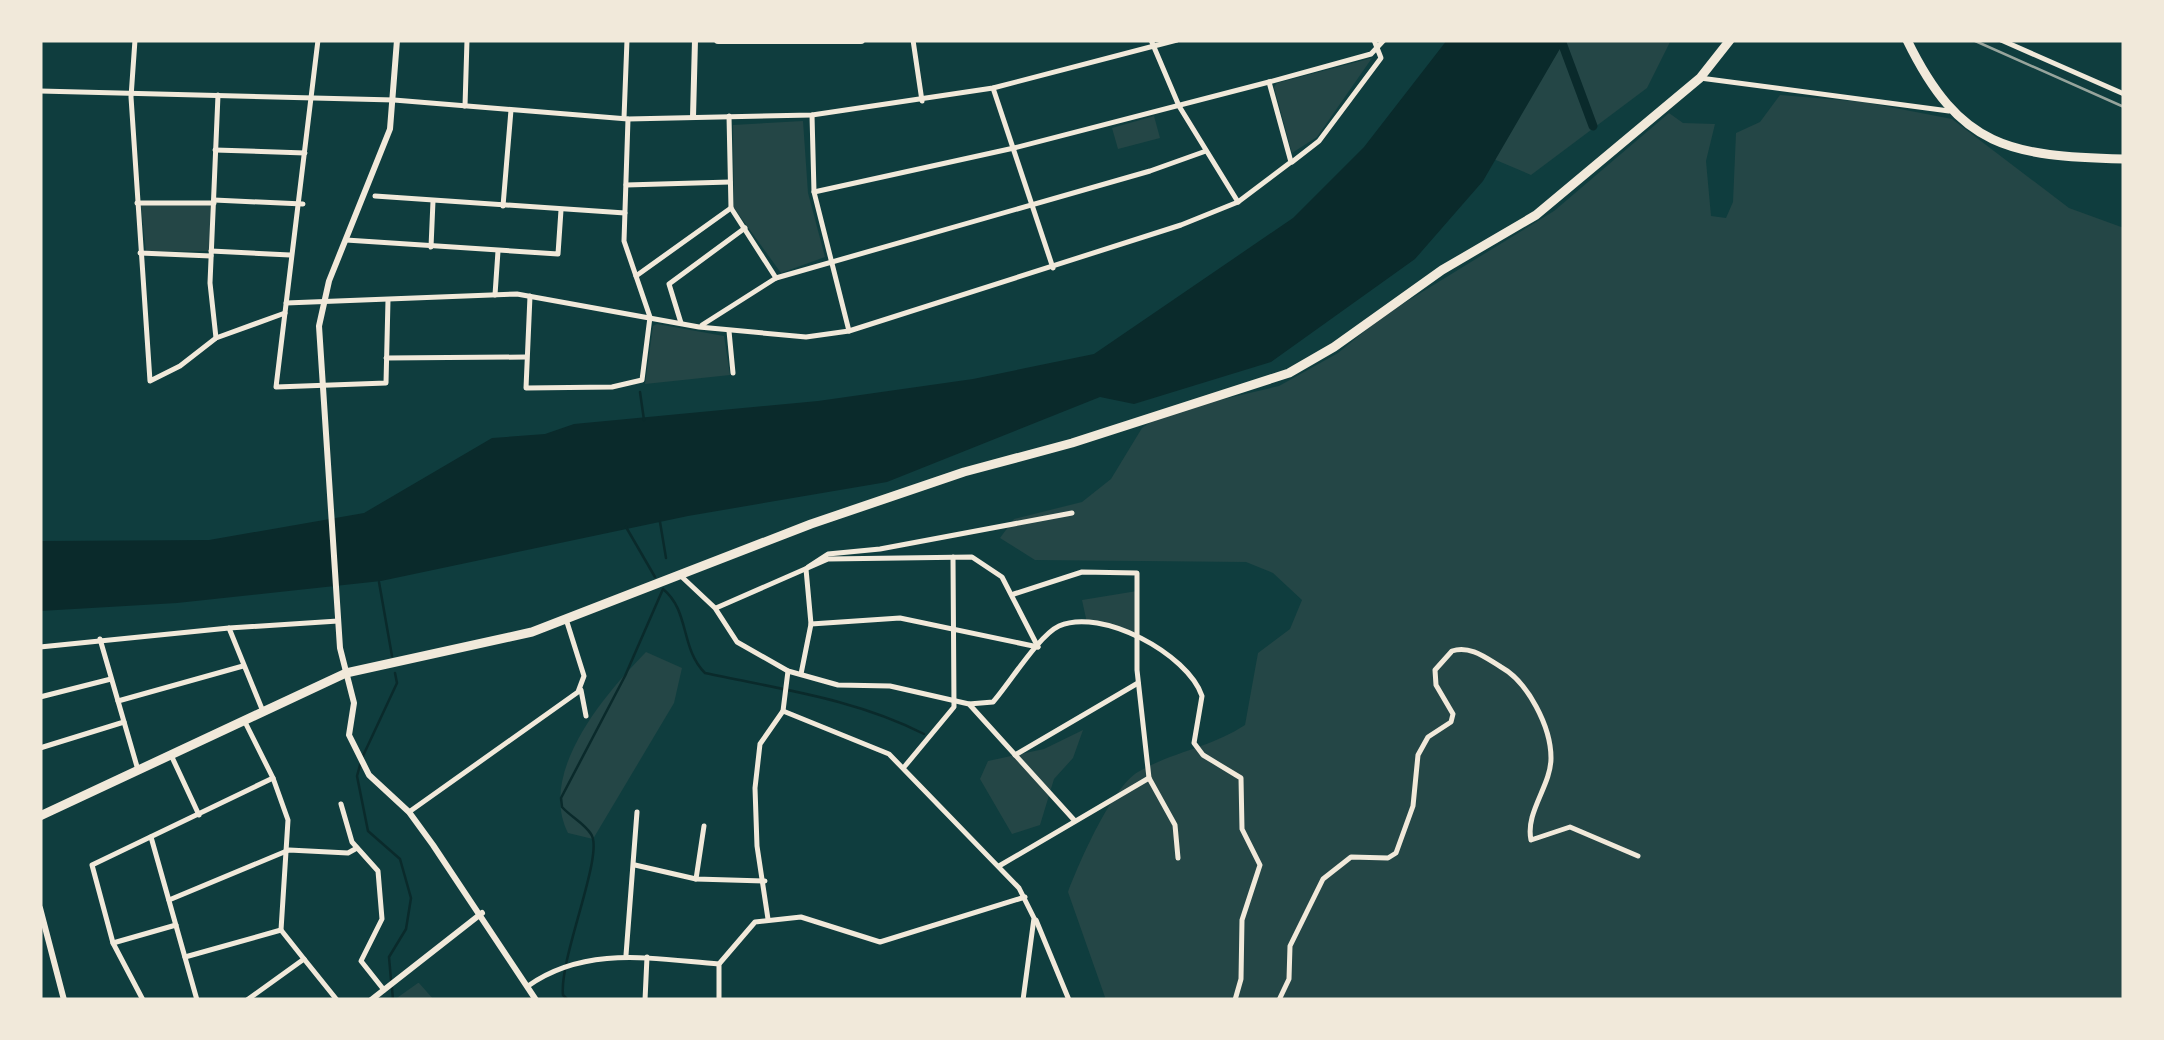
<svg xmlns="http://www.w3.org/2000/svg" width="2164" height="1040" font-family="'Nunito Sans',sans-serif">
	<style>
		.green { fill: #244646 }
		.water { fill: #0a2a2b }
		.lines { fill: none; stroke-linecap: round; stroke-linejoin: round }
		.stream { stroke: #0a2a2b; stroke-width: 2.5 }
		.canal { stroke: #0a2a2b; stroke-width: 9 }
		.minor { stroke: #f1e9da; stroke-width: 5 }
		.tertiary { stroke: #f1e9da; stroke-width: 6 }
		.secondary { stroke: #f1e9da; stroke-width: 8 }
		.trunk { stroke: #f1e9da; stroke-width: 9 }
		.rail { stroke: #97a49c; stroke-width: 2.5 }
	</style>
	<rect width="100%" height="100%" fill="#0f3d3e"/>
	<g class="green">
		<polygon points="1498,40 1671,40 1647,88 1531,175 1484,155"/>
		<polygon points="1372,58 1317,137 1292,153 1274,87 1277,83"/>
		<path d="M1780,95L1864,102L1952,119L2069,208L2124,228V1000H1106L1068,892C1079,863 1112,787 1138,772C1172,752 1212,747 1245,725L1258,653L1290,629L1302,600L1273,573L1246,562L1035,560L1000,538L1014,519L1082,502L1111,479L1142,428L1164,413L1279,386L1338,353L1383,316L1554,211L1669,113L1683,123L1715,124L1706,161L1711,216L1726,218L1733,202L1736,133L1760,122Z"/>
		<polygon points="1154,116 1160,138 1118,149 1112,128"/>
		<polygon points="803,121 808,193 825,257 781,273 734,208 733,125"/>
		<polygon points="141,205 210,205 210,251 146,252"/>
		<polygon points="657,324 724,336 730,375 645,384 653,326"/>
		<polygon points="1137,591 1137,637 1107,624 1087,623 1082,600"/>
		<path d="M646,652L682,668L674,703L593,839L568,833C537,772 606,693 646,652Z"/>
		<polygon points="1083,730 1073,758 1054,779 1040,825 1012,834 980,779 988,761 1044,749"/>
		<polygon points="419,983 434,1000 394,1000 418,983"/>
	</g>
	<polygon class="water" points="1447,40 1565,40 1483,181 1415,259 1271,362 1134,404 1100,397 887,482 688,516 381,581 177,603 40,611 40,541 209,540 364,513 492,438 545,434 574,424 818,401 973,379 1094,354 1293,218 1364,147"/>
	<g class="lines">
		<g class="stream">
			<polyline points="640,392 644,420"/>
			<polyline points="660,522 666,558"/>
			<polyline points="626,527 655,577"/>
			<polyline points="379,582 392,656"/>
			<polyline points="362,758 397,683 395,673"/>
			<polyline points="360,765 357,776 368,831 400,859 411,898 406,929 389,957 391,980"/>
			<polyline points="392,988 393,1000"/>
			<path d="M568,1000L563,995C559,958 605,853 591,834C584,823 571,817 562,807L561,798L625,676L663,589C690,611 680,648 705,673C779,689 856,699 924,734"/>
		</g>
		<polyline class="canal" points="1561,40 1593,126"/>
		<g class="minor">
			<polyline points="135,40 131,97 150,381 180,366 216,338 285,313"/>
			<polyline points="318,40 276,387 386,383 388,300"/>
			<polyline points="913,40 922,101"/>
			<polyline points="1151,40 1179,106 1238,202"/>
			<polyline points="2001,40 2124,94"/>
			<polyline points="1700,78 1949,111"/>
			<polyline points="993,88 1053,268"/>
			<polyline points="40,91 394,100 628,119 812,115 993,88 1177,40"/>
			<polyline points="465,106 467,40"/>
			<polyline points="812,115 814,192 849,331"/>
			<polyline points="729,116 731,208 776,278"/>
			<polyline points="624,118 627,40"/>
			<polyline points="215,150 305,153"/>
			<polyline points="1292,162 1319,141 1381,58 1374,40"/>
			<polyline points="626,185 730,182"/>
			<polyline points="814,192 1014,148 1269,82 1371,54 1384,40"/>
			<polyline points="375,196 625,213"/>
			<polyline points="214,200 303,204"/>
			<polyline points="137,203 214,203"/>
			<polyline points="503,206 511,110"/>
			<polyline points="346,240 558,254 561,210"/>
			<polyline points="431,247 433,201"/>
			<polyline points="211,251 290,255"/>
			<polyline points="140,253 211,256"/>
			<polyline points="636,276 731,208"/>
			<polyline points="495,295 498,251"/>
			<polyline points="530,296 526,388 612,387 642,380 650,317 624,241 628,119"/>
			<polyline points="286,303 517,294 699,327 806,337 849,331 1181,225 1238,202 1291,162 1269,82"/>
			<polyline points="681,323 669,284 745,228"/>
			<polyline points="702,325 776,278 1150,171 1206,151"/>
			<polyline points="729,331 733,373"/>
			<polyline points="216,338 210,283 218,95"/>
			<polyline points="386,358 526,357"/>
			<polyline points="808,567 828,554 880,549 1072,513"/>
			<polyline points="682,577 715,608 737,642 788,671 838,685 890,686 969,704 1075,821"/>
			<polyline points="1014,594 1082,572 1137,573 1137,670 1149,778 1175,825 1178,858"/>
			<polyline points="716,608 828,559 972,557 1002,577 1038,647"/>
			<polyline points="811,624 900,618 1038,647"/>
			<polyline points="229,628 338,621"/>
			<polyline points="100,639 138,770"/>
			<polyline points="40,647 229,628 262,709"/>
			<polyline points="801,674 811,624 806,569"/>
			<polyline points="581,690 586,716"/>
			<polyline points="40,697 111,679"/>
			<polyline points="118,701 243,666"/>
			<path d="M969,704L993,702C1009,684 1039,635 1059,626C1101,607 1188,654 1202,696L1194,743L1203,755L1241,778L1242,829L1260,865L1242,920L1241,979L1235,1000"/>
			<polyline points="783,711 889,754 1019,888 1034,918 1023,1000"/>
			<polyline points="245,722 273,778 288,820 281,930 304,959"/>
			<polyline points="40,748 124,722"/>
			<polyline points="171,755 199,815"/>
			<polyline points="1015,755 1138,683"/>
			<polyline points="905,766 954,707 953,557"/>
			<polyline points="341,804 352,842 378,871 382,919 361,961 384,990"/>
			<polyline points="409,812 578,692 584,676 566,619"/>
			<polyline points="151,837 197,1000"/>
			<polyline points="635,865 696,879 765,881"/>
			<polyline points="999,866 1149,778"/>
			<polyline points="696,879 704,826"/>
			<polyline points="169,900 289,850 348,853 357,848"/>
			<polyline points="768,919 757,846 755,788 760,744 783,711 788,671"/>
			<polyline points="1036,920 1069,1000"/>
			<polyline points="113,943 176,925"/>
			<polyline points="626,955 637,812"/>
			<polyline points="185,957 281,930"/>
			<path d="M528,986C586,945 653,959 719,964"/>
			<polyline points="143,1000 113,943 92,865 273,778"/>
			<polyline points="247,1000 304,959 337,1000"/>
			<polyline points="645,1000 647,957"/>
			<polyline points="719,1000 719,964 755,922 801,917 880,942 1025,897"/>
			<path d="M1279,1000L1289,979L1290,946L1323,879L1351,857L1388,858L1396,853L1413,806L1418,755L1428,737L1451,722L1453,714L1436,685L1435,670L1452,651C1470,645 1486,658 1501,667C1528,682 1551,727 1551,758C1551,786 1525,812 1531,840L1570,827L1638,856"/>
		</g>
		<g class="tertiary">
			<polyline points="397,40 390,129 329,281 319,326 340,648 354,703 349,735 369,775 409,812 433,845 536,1000"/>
			<polyline points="693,117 695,40"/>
			<polyline points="40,908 64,1000"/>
			<polyline points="371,1000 482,913"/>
		</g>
		<polyline class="secondary" points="718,40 861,40"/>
		<g class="trunk">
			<path d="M1907,40C1960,149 2010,156 2124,159"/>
			<polyline points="40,816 346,673 532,632 811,524 964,472 1072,443 1289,373 1334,347 1442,270 1536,215 1700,78 1730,40"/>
		</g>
		<polyline class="rail" points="1973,40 2124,107"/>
	</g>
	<rect width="2164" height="1040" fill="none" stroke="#f1e9da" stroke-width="85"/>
</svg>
